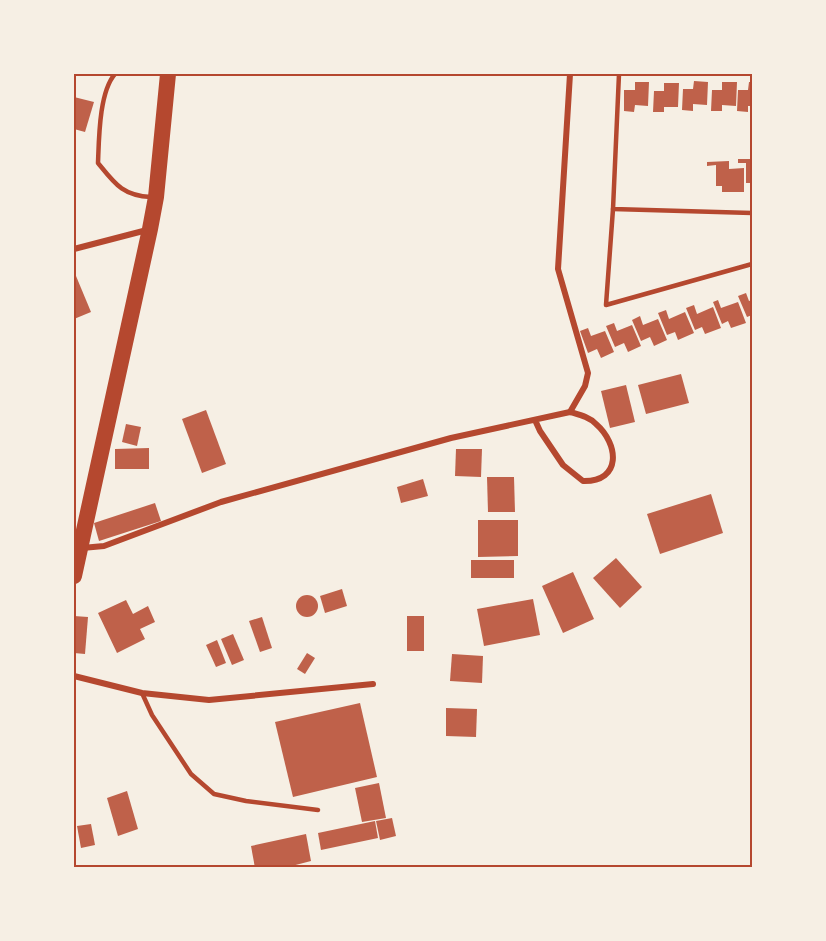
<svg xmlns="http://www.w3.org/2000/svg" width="826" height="941" font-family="Roboto,sans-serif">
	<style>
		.building { fill: #bf614a }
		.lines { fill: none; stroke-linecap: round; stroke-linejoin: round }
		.service { stroke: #b5482f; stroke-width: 4.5 }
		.minor { stroke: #b5482f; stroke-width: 6 }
		.trunk { stroke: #b5482f; stroke-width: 16 }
		.neatline { fill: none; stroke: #b5482f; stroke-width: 2 }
	</style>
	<rect width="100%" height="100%" fill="#f6efe4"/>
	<g class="building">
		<polygon points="694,81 708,82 707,105 693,104 693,111 682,110 683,89 693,89"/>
		<polygon points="635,82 649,82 648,106 635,105 634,112 624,111 624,90 635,90"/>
		<polygon points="722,82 737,82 736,106 722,105 722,111 711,111 712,90 722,90"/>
		<polygon points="749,82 752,82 752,106 748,106 748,112 737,111 738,90 748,90"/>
		<polygon points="664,83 679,83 678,107 664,107 664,112 653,112 654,91 664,91"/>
		<polygon points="74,97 94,102 85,132 74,129"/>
		<polygon points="738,159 752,159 752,183 746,183 746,163 738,163"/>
		<polygon points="729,161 729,169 744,168 744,192 722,192 722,186 716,186 716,165 707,166 707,162"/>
		<polygon points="76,276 91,312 74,319 74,277"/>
		<polygon points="746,293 749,301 752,300 752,315 747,317 738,296"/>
		<polygon points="718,300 721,308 738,302 746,323 731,328 728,321 722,324 713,302"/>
		<polygon points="694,305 697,314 713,307 721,328 705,334 702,327 695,330 686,308"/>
		<polygon points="666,310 669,319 685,312 694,333 678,340 675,332 667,335 658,313"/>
		<polygon points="640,316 643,325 658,319 667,340 654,346 650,337 641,341 632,320"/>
		<polygon points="614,323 617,331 632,325 641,346 628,352 624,343 615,347 606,326"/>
		<polygon points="588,328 591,336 605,331 614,352 601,358 597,349 588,353 580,331"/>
		<polygon points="681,374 689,403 646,414 638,385"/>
		<polygon points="626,385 635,422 610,428 601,391"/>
		<polygon points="206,410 226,464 202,473 182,419"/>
		<polygon points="126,424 141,427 137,446 122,442"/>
		<polygon points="149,448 149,469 115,469 115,449"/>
		<polygon points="456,449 482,449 481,477 455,476"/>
		<polygon points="487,477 514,477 515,512 488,512"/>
		<polygon points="423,479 428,496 401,503 397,487"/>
		<polygon points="711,494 723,533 660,554 647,514"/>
		<polygon points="155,503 161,521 99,541 94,523"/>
		<polygon points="478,520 518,520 518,556 478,557"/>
		<polygon points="616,558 642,587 620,608 593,578"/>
		<rect x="471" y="560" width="43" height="18"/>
		<polygon points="573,572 594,619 563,633 542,586"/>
		<polygon points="342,589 347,606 325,613 320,596"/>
		<circle cx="307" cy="606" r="11"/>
		<polygon points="533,599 540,635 484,646 477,609"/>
		<polygon points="126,600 133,614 148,606 155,622 140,629 145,639 117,653 98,613"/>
		<polygon points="74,616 88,617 85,654 74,653"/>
		<rect x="407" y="616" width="17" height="35"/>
		<polygon points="262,617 272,648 260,652 249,621"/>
		<polygon points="233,634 244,660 232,665 221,639"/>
		<polygon points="217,640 226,663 216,667 206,645"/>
		<polygon points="307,653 315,658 305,674 297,669"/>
		<polygon points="452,654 483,656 482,683 450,681"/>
		<polygon points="360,703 377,777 293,797 275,722"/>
		<polygon points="446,708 477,709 476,737 446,736"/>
		<polygon points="379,783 386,818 362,822 355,788"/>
		<polygon points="127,791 138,829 118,836 107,798"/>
		<polygon points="392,818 396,836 380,840 376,821"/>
		<polygon points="375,821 378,838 321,850 318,833"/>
		<polygon points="91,824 95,845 81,848 77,826"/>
		<polygon points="306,834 311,861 284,868 255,868 251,846"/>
	</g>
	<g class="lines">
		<g class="service">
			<path d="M115,74C99,92 99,139 98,163C115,184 123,196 151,197"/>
			<polyline points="619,74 613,209 752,213"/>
			<polyline points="613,209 606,305 752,264"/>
			<polyline points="142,693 152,715 191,774 214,794 246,801 318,810"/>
		</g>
		<g class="minor">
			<polyline points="74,249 147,230"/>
			<polyline points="570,412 585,386 588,373 558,269 570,74"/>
			<path d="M82,548L104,546L221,502L451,438L570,412C580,415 589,417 596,424C619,444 622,482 583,481L563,465L540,431L535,420"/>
			<polyline points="74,676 142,693 209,700 373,684"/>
		</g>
		<polyline class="trunk" points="74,576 150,229 156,197 168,74"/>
	</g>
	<rect width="826" height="941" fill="none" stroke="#f6efe4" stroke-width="150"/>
	<rect x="75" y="75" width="676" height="791" class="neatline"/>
</svg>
